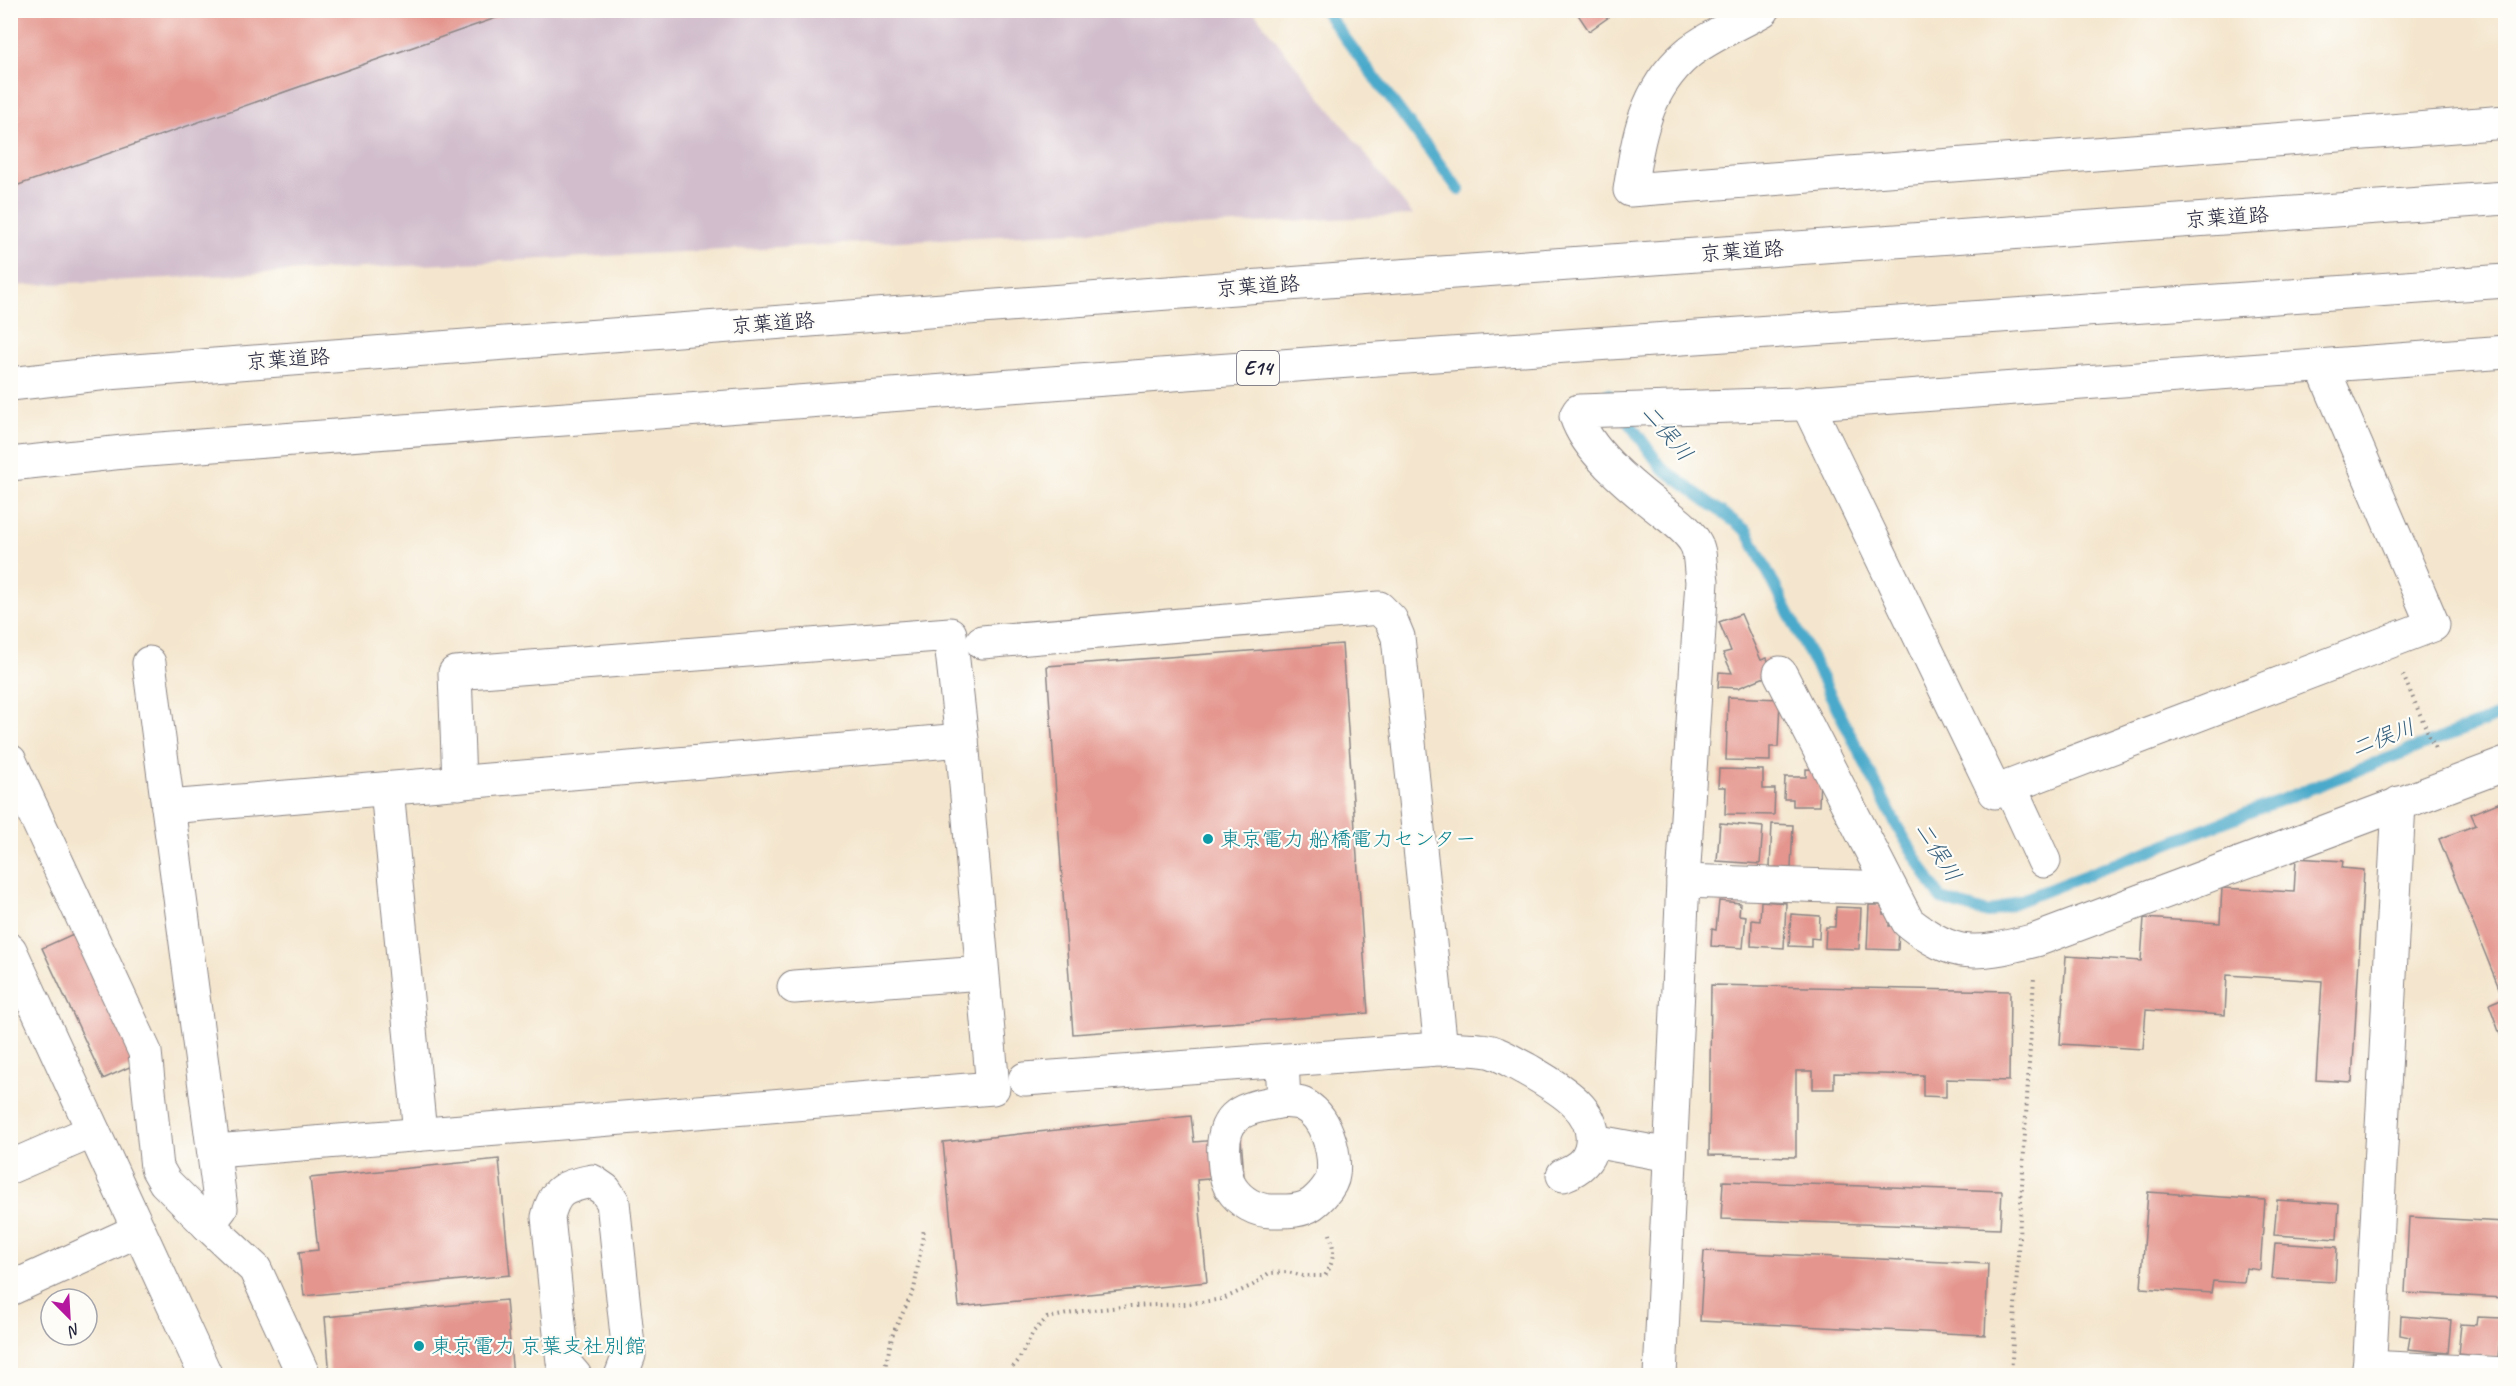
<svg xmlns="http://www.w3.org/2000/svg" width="2516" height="1386" font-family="Caveat,'Klee One',sans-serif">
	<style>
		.industrial { fill: #d1bdcc }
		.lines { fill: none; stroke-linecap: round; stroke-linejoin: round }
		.stream { stroke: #4caacb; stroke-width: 12 }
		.building { fill: #e4968e }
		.minor-casing { stroke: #8b8484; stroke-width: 35 }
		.highway-casing { stroke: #8b8484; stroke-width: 35 }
		.path { stroke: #8b8484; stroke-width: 4; stroke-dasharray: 1.5 4.5; stroke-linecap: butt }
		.minor { stroke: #fff; stroke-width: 33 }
		.highway { stroke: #fff; stroke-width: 33 }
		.culture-dot { fill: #0f9aa8; stroke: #fdfcf7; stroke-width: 2 }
		.labels { text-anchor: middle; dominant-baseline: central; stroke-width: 4.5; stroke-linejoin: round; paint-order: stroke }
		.shield { fill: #fdfcf7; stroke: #646373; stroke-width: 1.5 }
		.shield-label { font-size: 20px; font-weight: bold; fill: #22223b }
		.street-label { font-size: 21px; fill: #22223b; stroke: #fdfcf7 }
		.culture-label { font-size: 21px; fill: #0d838f; stroke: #fdfcf7; text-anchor: start }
		.water-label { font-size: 22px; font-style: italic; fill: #355f7c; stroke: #fdfcf7 }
	</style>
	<rect width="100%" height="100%" fill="#fdfcf7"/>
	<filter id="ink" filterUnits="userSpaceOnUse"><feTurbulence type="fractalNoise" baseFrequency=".0167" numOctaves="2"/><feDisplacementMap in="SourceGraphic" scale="12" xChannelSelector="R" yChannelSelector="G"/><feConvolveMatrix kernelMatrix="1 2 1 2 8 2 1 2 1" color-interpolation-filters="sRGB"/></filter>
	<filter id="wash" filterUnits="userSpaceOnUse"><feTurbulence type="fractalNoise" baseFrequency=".008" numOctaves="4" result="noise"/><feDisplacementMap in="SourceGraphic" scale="24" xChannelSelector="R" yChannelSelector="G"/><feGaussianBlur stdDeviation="1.35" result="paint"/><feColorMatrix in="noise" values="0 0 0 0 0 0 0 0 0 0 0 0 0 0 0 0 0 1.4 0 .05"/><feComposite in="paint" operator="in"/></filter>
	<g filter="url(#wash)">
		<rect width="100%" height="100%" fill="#f4e6ce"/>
		<polygon class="industrial" points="11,11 1253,11 1413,215 11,286"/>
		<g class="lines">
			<g class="stream">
				<polyline points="1324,10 1459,190"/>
				<polyline points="1608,394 1662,468 1747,531 1897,826 1941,899 1988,913 2506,713"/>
			</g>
		</g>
		<g id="blocks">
			<g class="building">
				<polygon points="10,10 516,10 516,11 10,188"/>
				<polygon points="1575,10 1619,10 1589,31"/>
				<polygon points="1741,614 1761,660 1767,658 1772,674 1738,688 1718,687 1719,672 1732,673 1723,653 1731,651 1719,622"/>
				<polygon points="1342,644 1368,1013 1073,1034 1047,666"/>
				<polygon points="1728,697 1780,699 1778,747 1770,747 1770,761 1726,760"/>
				<polygon points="1719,769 1763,770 1763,789 1775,789 1774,815 1725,814 1726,787 1718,787"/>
				<polygon points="1806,769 1820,770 1819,806 1793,806 1793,799 1784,799 1785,777 1806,777"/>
				<polygon points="2505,800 2505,1048 2489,1004 2503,998 2439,839 2476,825 2471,814"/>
				<polygon points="1720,823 1763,827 1760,864 1717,861"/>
				<polygon points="1772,824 1793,825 1791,868 1770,867"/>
				<polygon points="2296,858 2343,861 2342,868 2364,870 2352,1082 2316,1080 2322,981 2227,975 2225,1015 2146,1010 2143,1049 2060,1044 2066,956 2141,961 2144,918 2220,923 2222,888 2294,892"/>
				<polygon points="1719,901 1740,903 1739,915 1746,916 1743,948 1711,946 1712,929 1716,930"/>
				<polygon points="1761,901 1786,903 1784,948 1751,946 1752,920 1760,921"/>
				<polygon points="1869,905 1884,905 1883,914 1889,914 1889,926 1899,926 1898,950 1867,949"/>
				<polygon points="1836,907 1861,908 1859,949 1825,948 1826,927 1835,927"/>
				<polygon points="1791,914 1820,916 1819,939 1811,938 1811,947 1789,946"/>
				<polygon points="82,930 143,1061 103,1079 42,948"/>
				<polygon points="1711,985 2010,991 2009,1081 1946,1079 1946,1097 1923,1096 1923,1075 1834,1073 1834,1089 1813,1089 1813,1071 1796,1071 1796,1157 1709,1155"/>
				<polygon points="1191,1116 1194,1142 1241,1138 1244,1176 1197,1180 1207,1282 959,1307 943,1142"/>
				<polygon points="499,1159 510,1275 304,1296 299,1252 318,1250 310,1178"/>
				<polygon points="1723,1181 2002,1191 2000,1229 1721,1219"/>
				<polygon points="2148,1192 2265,1200 2260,1270 2246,1268 2244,1283 2213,1281 2211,1293 2141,1288"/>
				<polygon points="2277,1200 2339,1204 2337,1239 2274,1235"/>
				<polygon points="2409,1217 2505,1222 2505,1298 2405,1293"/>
				<polygon points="2275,1243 2337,1247 2335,1282 2272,1279"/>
				<polygon points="1704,1251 1988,1264 1985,1335 1700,1321"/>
				<polygon points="506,1300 513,1376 330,1376 325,1317"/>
				<polygon points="2401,1316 2451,1320 2448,1353 2408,1349 2410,1337 2400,1335"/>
				<polygon points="2477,1317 2502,1318 2498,1358 2458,1354 2461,1324 2476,1325"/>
			</g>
		</g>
	</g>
	<g filter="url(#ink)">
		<use href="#blocks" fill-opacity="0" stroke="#8b8484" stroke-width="1.5"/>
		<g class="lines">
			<defs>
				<g id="minor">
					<path d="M1763,10C1742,22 1704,39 1687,54C1645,90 1638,138 1630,190L2506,122"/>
					<polyline points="1807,403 1995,792 2433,625 2322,366"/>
					<polyline points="982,642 1379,608 1391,620 1398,637 1441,1049"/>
					<polyline points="149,663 221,1208 208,1225 255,1269 304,1376"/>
					<path d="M1780,673L1908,922C1958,961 1978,954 2036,940L2506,764"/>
					<polyline points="10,761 145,1052 157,1168 165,1182 208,1225"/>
					<polyline points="459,783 455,673 950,634 962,740"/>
					<polyline points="2010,787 2044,861"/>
					<polyline points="387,789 420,1134"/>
					<polyline points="168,807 962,740 993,1088 215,1151"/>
					<polyline points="1683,881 1890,888"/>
					<polyline points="10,950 206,1376"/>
					<polyline points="794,987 982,973"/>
					<path d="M1282,1061L1284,1101C1289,1102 1297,1102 1302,1104C1326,1115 1336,1152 1333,1175C1332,1187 1314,1205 1304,1208C1294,1212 1282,1211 1272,1211C1256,1211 1240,1202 1231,1188C1225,1178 1225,1167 1224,1157C1220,1111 1246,1108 1284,1101"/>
					<path d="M1025,1079L1452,1048C1466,1050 1485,1048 1497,1054C1507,1058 1516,1064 1526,1069C1553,1085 1601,1109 1591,1148C1588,1162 1576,1170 1563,1175"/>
					<polyline points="1593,1141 1670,1155"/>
					<polyline points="10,1167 93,1131"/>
					<polyline points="10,1289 139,1230"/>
					<polyline points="2369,1367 2506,1374"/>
					<path d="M575,1376L563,1362L548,1217C555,1188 565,1187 592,1181L605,1190L613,1202L629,1355L621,1376"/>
					<path d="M1660,1376L1683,881L1702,581C1700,570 1701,553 1696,544C1688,528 1669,517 1656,506C1628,484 1587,450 1576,416L1579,411L1798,404L2506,352"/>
					<polyline points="2369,1376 2399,803"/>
				</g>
				<g id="highway">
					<polyline points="10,384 108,373 1327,281 2506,198"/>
					<polyline points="10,464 133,451 1349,361 2506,281"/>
				</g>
			</defs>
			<use href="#minor" class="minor-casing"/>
			<use href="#highway" class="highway-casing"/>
			<g class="path">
				<polyline points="2403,675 2436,751"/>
				<polyline points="883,1376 893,1333 914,1290 924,1229"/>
				<path d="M1005,1376L1018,1361L1034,1331L1047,1318L1083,1311L1130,1306L1187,1304L1223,1299L1253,1285L1269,1273L1288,1272L1303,1276H1325C1334,1261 1335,1252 1330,1234"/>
				<polyline points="2011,1376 2034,977"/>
			</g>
			<use href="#minor" class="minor"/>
			<use href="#highway" class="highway"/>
		</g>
	</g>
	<g class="culture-dot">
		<circle cx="1208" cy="839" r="6"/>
		<circle cx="419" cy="1346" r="6"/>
	</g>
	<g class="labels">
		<rect class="shield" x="1237" y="351" width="42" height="34" rx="4.5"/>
		<g class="shield-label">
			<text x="1258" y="368">E14</text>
		</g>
		<g class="street-label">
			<text transform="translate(2227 217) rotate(-4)">京葉道路</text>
			<text transform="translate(1742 251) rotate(-4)">京葉道路</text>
			<text transform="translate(1258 286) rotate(-4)">京葉道路</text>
			<text transform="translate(773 323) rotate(-4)">京葉道路</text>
			<text transform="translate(288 359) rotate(-4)">京葉道路</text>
		</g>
		<g class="culture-label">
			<text x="1220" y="839">東京電力 船橋電力センター</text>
			<text x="431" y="1346">東京電力 京葉支社別館</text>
		</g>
		<g class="water-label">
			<text transform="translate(1667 433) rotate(50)">二俣川</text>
			<text transform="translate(2383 738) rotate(-21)">二俣川</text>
			<text transform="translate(1938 852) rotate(58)">二俣川</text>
		</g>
	</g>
	<rect width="2516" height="1386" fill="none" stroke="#fdfcf7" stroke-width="36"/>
	<g transform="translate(69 1317) rotate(156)"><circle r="28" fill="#fdfcf7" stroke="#a5a5ac" stroke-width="1.5"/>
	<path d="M0-4.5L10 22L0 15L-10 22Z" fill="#b5179e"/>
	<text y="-9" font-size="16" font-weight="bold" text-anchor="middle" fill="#22223b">N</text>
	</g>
</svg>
